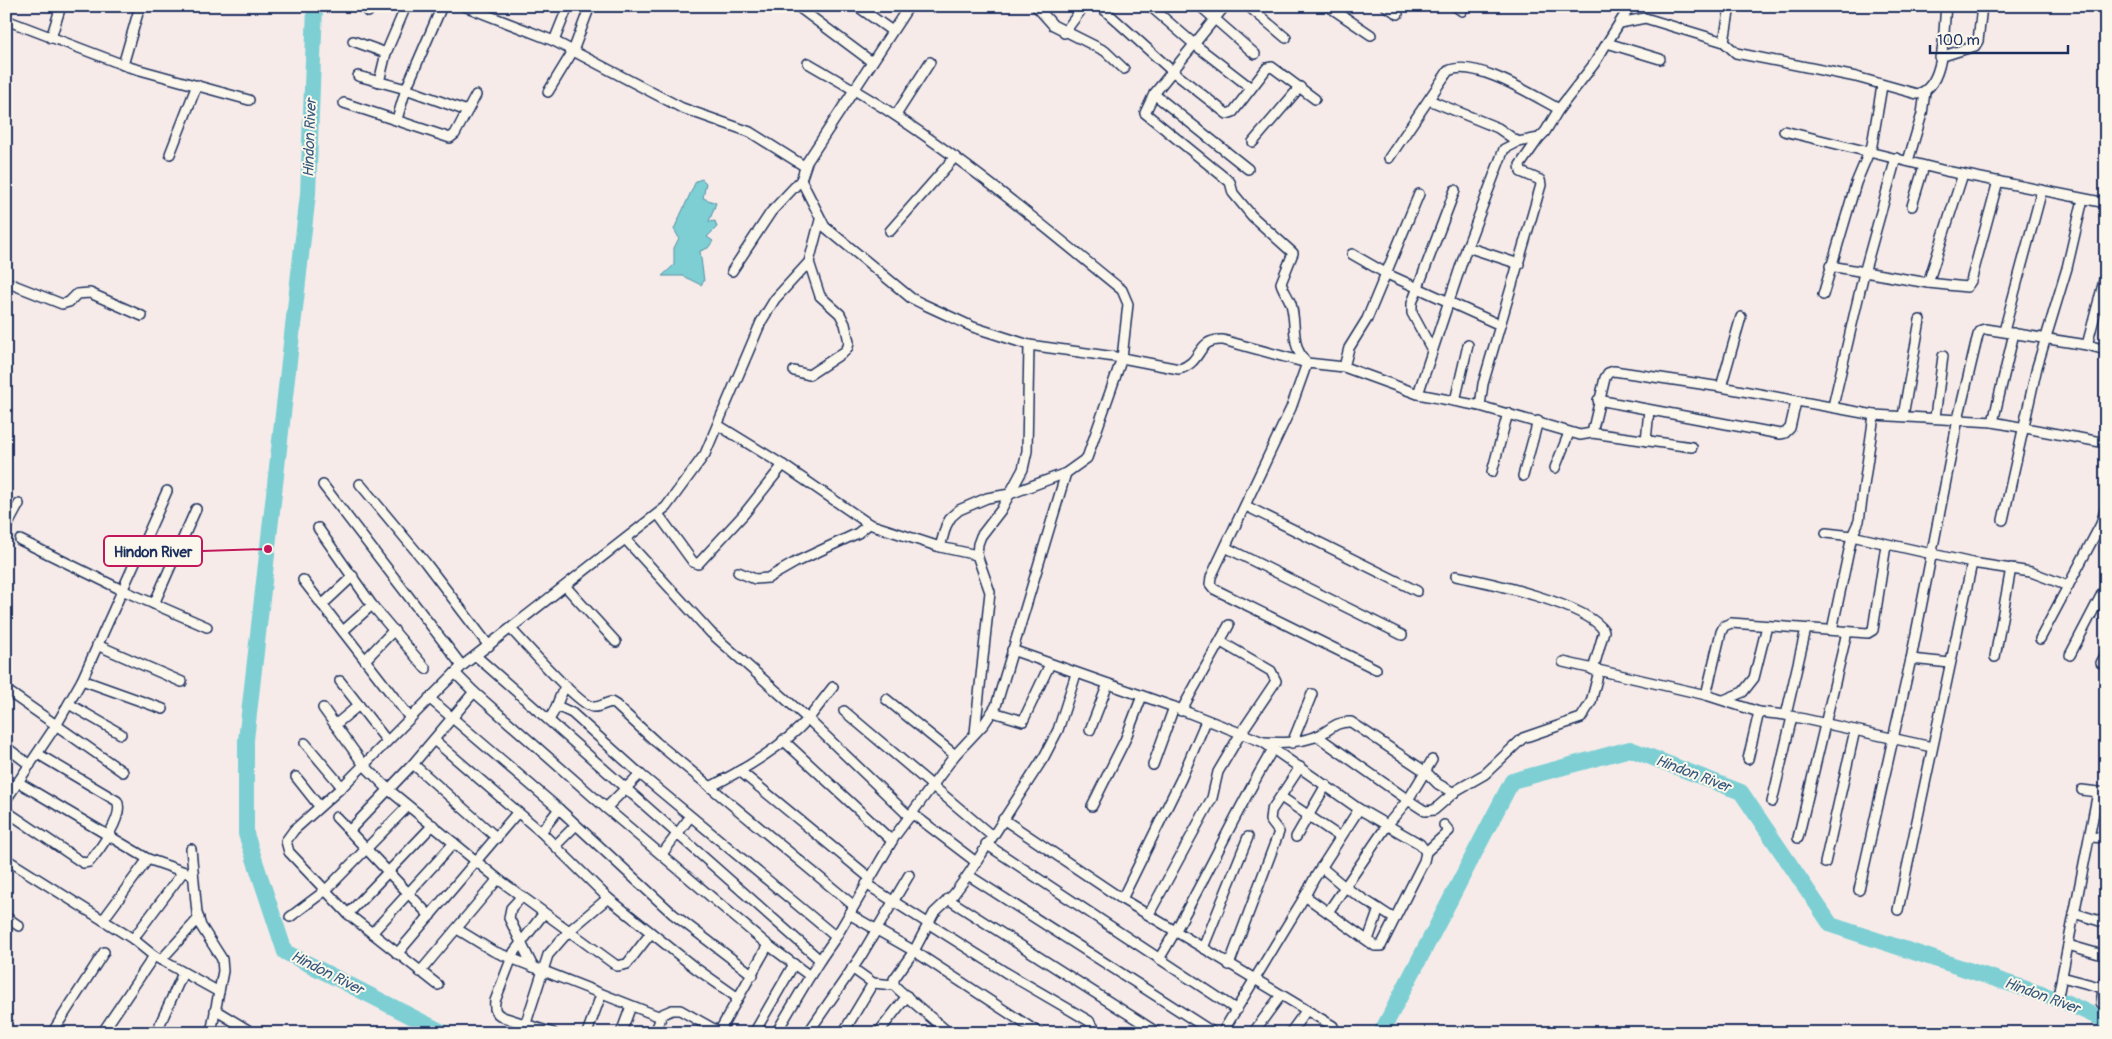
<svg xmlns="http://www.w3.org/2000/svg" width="2112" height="1039" font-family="Pangolin,sans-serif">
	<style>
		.water { fill: #7dcfd4; stroke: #568fa5 }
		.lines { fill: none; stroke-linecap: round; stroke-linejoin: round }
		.river { stroke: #7dcfd4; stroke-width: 16 }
		.street-casing { stroke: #1b2f5e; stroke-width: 12 }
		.street { stroke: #fbf7ec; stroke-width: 9 }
		.labels { text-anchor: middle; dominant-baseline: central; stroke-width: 4; stroke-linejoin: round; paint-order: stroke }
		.water-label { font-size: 15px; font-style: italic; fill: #34577c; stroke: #fbf7ec }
		.leader { fill: none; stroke: #c2185b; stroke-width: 2 }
		.callout-dot { fill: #c2185b; stroke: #fbf7ec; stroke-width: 2 }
		.callout { fill: #fbf7ec; stroke: #c2185b; stroke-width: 2 }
		.callout-label { font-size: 15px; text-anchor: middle; font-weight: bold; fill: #1b2f5e }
	</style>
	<rect width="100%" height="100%" fill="#f7ebe9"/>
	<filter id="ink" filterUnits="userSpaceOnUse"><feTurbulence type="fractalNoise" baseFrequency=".02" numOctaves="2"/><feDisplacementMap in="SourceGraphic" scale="10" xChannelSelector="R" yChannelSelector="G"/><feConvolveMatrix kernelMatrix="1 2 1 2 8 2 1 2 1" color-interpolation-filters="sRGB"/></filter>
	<g filter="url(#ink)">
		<polygon class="water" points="702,179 706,183 703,198 716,203 709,222 715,221 717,227 707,237 713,241 708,248 700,251 704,281 701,285 683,276 662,276 674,265 674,248 679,238 674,229 696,181"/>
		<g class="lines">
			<g class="river">
				<polyline points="315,6 308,194 246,740 246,834 285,952 444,1033"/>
				<polyline points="1381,1033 1512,781 1630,749 1741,792 1831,925 2063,1001 2106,1021"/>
			</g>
			<defs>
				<g id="street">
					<polyline points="464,6 554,41 682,108 750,132 804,166"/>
					<polyline points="797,6 872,62"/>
					<polyline points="857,6 892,31"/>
					<path d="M909,6L807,162L801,180L825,227L911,298L923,304L973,327L1029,345L1122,358L1179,369C1203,363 1196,338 1223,340L1307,363L1344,367L1418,394L1480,406L1580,435L1592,433L1605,378L1608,373L1614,371L1721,387L1874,415L1993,422L2106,443"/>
					<polyline points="1036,6 1053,25 1105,51 1124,69"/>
					<polyline points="1100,6 1172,71 1227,114 1233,112 1267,68 1272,67 1315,99"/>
					<polyline points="1150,6 1194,44 1251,88"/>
					<polyline points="1200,6 1255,54"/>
					<path d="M1225,6L1154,94L1145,113L1230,182L1233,193L1252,216L1293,253L1281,283C1283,290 1288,296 1291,304C1297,325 1290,347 1307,363L1291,408L1211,577L1210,584L1214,589L1376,669"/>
					<polyline points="1248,6 1286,38"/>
					<polyline points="1328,6 1371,35"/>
					<polyline points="1386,6 1398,14"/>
					<polyline points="1455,6 1462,11"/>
					<path d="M1730,6L1724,42L1736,53L1856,77L1917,94C1946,88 1943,30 1946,6"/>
					<polyline points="368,12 371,6"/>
					<polyline points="6,20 129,67 249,100"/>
					<polyline points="1620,23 1645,18 1724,42"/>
					<polyline points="1064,33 1084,6"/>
					<polyline points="51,38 61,6"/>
					<polyline points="353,41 386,53"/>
					<polyline points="554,41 568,6"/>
					<polyline points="1607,43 1660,59"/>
					<polyline points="1940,57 1975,46 1978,41 1982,6"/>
					<path d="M808,63C837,80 868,97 896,116C975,168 1048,230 1122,290L1128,304L1122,358L1087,458L1066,473L1010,494L987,498L959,510L951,517L946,526L940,547"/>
					<polyline points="123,65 140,6"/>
					<polyline points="358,76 406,89 467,111"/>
					<polyline points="379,82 386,53 406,6"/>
					<polyline points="548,92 573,51 590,6"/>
					<polyline points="1154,94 1248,169"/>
					<polyline points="1429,100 1498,128 1518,142"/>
					<polyline points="344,103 450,138 455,134 476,95"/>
					<polyline points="896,115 930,62"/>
					<polyline points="397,119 406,89 442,6"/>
					<polyline points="1784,131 1946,171 2106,203"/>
					<polyline points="1253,142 1300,87"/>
					<polyline points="170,154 197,85"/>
					<path d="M1389,158L1448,71C1475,58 1534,96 1559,109"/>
					<polyline points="1908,161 1922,114 1925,92"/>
					<polyline points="1912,206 1924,166"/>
					<polyline points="890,231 955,157"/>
					<polyline points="1467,247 1519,264"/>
					<polyline points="1352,254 1387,274 1500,325"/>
					<polyline points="1830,266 1928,283 1967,287 1971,281 1998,181"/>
					<polyline points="732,271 771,212 801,180"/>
					<polyline points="6,282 62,304 69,302 77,294 90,293 142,316"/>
					<polyline points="1928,283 1963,174"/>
					<polyline points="1823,295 1856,183 1872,145 1882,86"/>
					<polyline points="2004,331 2042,190"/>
					<polyline points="2087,345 2106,273"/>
					<polyline points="1432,350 1412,313 1412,303 1455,190"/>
					<polyline points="1344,367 1349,348 1367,319 1419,194"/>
					<polyline points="794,371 809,375 844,352 848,347 849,342 845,324 840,314 820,296 809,262"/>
					<polyline points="1721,387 1741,317"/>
					<polyline points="1418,394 1467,247 1504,149 1518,142 1539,138 1545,132 1559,109 1594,64 1630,6"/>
					<polyline points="1598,400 1780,434 1785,433 1790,428 1796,402"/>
					<polyline points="1455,401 1468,345"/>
					<polyline points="1480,406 1483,384 1541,185 1540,180 1521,172 1520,165 1539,138"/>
					<polyline points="1833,406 1864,273 1896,158"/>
					<polyline points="1903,416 1920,320"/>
					<polyline points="1935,417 1943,356"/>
					<polyline points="1993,422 2014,333"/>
					<polyline points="718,425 783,465 869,524 940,547 977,555"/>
					<polyline points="1592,433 1692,447"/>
					<polyline points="1646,441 1649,410"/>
					<polyline points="1555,468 1569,433"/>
					<polyline points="1492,472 1508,413"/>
					<polyline points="1523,476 1538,421"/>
					<polyline points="360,484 425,562 489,646"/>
					<polyline points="323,485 462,666"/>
					<polyline points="1246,506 1417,591"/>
					<polyline points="658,514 693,562 698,564 744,514 783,465"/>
					<polyline points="2003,520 2037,367 2067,268 2083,199"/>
					<polyline points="6,528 19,504"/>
					<polyline points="318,528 372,605 426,669"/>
					<polyline points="1826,533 1852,536 1972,563 1898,910"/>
					<polyline points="20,540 122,590 207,627"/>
					<polyline points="626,540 711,633 808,719 910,817"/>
					<polyline points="1227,548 1402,635"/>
					<polyline points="1972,563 2031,572 2068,586"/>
					<polyline points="738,572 755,579 768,578 796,562 858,533 869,524"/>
					<path d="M1456,576C1487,582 1588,604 1604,631L1593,670"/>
					<polyline points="303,580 410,718"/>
					<polyline points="566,587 616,642"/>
					<polyline points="154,604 196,509"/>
					<polyline points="322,605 353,576"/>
					<path d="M511,629C523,642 580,706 593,707C599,708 605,703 611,702L616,705L656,742L853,905"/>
					<polyline points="1832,630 1852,536 1859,521 1874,415"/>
					<polyline points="343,631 372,605"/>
					<polyline points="2040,639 2101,524 2106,507"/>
					<polyline points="97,645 182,682"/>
					<polyline points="1012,650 1174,707 1263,742 1359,809 1420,844 1426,852 1424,861 1381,946 1375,946 1305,896"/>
					<polyline points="2070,655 2106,586"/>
					<polyline points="476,656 820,960 810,976"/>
					<polyline points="1995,657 2011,568"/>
					<polyline points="1911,659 1950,663"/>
					<polyline points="365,660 394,630"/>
					<polyline points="1563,662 1706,695 1759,712 1786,715 1932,747"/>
					<polyline points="2101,663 2106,654"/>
					<polyline points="455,673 474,692"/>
					<polyline points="82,680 163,709"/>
					<polyline points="340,681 387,741"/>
					<polyline points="6,690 123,772"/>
					<polyline points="1706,695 1721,632 1724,626 1731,623 1868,633 1873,630 1886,545"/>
					<polyline points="429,698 559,809 673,914 753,975"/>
					<polyline points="886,699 955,755"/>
					<polyline points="1724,700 1743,692 1754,678 1767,626"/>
					<polyline points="69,704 121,734"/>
					<polyline points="557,706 572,713 640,774 836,937"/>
					<polyline points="323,708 364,765 389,790 498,879 617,966 627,964 651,933"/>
					<polyline points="844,711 992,836"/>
					<polyline points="1181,711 1229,625"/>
					<polyline points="993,712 1023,721 1050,664"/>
					<polyline points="1786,715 1806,629"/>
					<path d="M549,719C558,709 557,698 566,686"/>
					<polyline points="335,725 359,705"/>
					<polyline points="1090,730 1108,684"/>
					<polyline points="975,733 990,592 977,555 978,544 981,536 1001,510 1023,469 1027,451 1029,345"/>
					<polyline points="1317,736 1408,800 1425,811 1434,810 1457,790 1485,774 1523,738 1581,718 1591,702 1599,671"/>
					<polyline points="434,740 541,832 608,898 694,967 738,998"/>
					<polyline points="783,740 892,841"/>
					<path d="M1263,742C1282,743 1297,743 1315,737C1329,732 1334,721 1351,722L1426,772L1438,784L1454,793"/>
					<polyline points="305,743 342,787"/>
					<polyline points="1292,743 1312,694"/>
					<polyline points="6,747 30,765"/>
					<polyline points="1748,759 1759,712"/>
					<polyline points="413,764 497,838"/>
					<polyline points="1153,765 1174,707"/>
					<polyline points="741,772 870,878"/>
					<polyline points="296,777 319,806"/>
					<polyline points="18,782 148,859 193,875"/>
					<path d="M710,787C742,771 785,745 809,718C817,708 825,697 833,687"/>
					<polyline points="2082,790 2106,793"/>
					<polyline points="1281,797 1340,837"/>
					<polyline points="6,800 57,724 82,680 167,491"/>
					<polyline points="1772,802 1792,717"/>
					<polyline points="1092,806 1125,740 1142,696"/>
					<polyline points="606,808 640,774"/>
					<path d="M6,811L83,863L89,862C99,851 125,815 117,801L38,754"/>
					<polyline points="913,814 976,862"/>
					<polyline points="336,817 430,916"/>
					<polyline points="1003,819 1122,899 1333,1026"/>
					<polyline points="349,831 413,764 474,692 606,808 768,945 810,976 776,1033"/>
					<polyline points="541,832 559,809"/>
					<polyline points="1296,837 1326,785"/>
					<polyline points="2090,837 2106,838"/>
					<polyline points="1798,838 1847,632"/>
					<polyline points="986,844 1237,1010"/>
					<polyline points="555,846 576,825"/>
					<polyline points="191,849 197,913 201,926 222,959 223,971 211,1033"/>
					<polyline points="1426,852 1449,831 1444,825"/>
					<polyline points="662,854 690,817"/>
					<polyline points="6,859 133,939 154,956 219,992"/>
					<polyline points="1825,863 1855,730"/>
					<polyline points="1321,867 1346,888 1393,918"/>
					<polyline points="968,875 1214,1033"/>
					<polyline points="866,884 1005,972 1089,1021 1098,1033"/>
					<polyline points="1859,890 1911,659 1958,419 1978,335 1981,330 1985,329 2087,345 2106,350"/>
					<polyline points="522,896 511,908 509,918 533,967"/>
					<polyline points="948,899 1158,1033"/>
					<polyline points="1122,899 1181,779 1206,721"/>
					<polyline points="1328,912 1388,824 1408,800 1432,760"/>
					<path d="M544,913L514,952L495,1001C494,1010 495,1013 503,1017L553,1033"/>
					<polyline points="2074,913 2106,923"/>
					<polyline points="348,914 433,825"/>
					<polyline points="849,914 914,951 1039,1033"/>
					<polyline points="1149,914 1212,798 1218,772 1241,733 1276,681 1271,671 1221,642"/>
					<polyline points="6,917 19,926"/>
					<polyline points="290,917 326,890 408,806"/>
					<polyline points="103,920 148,859"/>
					<polyline points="457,929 493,951 658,1016 672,1010 680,1010 721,1033"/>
					<polyline points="372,933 454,843"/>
					<polyline points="133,939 183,872"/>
					<polyline points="1368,940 1379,909"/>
					<polyline points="2068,945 2106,956"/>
					<polyline points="1203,948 1248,837"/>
					<polyline points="397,954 517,813"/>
					<path d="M1159,959C1201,891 1232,817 1273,749"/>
					<polyline points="161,960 199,918"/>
					<polyline points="820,960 836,937 895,836 955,755 984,724 996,706 1066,473"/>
					<polyline points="1229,965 1279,832 1270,820 1271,811 1300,767"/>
					<polyline points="852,968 873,983 894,985"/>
					<polyline points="420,972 498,879"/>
					<polyline points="2062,977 2103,988"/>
					<polyline points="438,985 348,914 289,852 286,841 294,830 342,787 462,666 666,507 705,454 761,322 775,299 809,262 820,220"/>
					<polyline points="2059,991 2098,792"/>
					<polyline points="2101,1003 2106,971"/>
					<polyline points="215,1010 253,1033"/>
					<polyline points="526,1023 548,955 569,931 608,898"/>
					<polyline points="719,1032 768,945"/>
					<polyline points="52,1033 104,952"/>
					<polyline points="102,1033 154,956"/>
					<polyline points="156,1033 183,973"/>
					<polyline points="587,1033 601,995"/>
					<polyline points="621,1033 631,1006"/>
					<polyline points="655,1033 662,1015"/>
					<polyline points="754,1033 794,964"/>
					<polyline points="808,1033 861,956 909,875"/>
					<polyline points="843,1033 873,983"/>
					<polyline points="878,1033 907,996"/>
					<polyline points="949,1033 899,990 894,985 894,979 914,951 934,913 954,894 968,875 1044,757 1058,730 1076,674"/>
					<polyline points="1222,1033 1305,896 1314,879 1359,809"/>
					<polyline points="1253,1033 1281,995"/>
					<polyline points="1290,1033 1306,1011"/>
				</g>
			</defs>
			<use href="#street" class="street-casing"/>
			<use href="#street" class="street"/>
		</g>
	</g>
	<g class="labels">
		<g class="water-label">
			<text transform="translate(310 138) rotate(-88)">Hindon River</text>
			<text transform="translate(1693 774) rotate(21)">Hindon River</text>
			<text transform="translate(327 973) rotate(27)">Hindon River</text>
			<text transform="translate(2042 996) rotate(20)">Hindon River</text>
		</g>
	</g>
	<path class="leader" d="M268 549L202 551"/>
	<circle class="callout-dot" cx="268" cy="549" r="5"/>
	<rect class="callout" x="104" y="536" width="98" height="30" rx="5"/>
	<g class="callout-label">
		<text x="153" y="557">Hindon River</text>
	</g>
	<rect width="2112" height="1039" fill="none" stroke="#fbf7ec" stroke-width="25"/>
	<rect x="12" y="12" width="2087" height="1014" fill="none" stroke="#1b2f5e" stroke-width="2" filter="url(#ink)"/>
	<path d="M1930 45v8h138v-8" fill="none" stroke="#1b2f5e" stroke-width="2.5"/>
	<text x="1937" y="45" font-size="15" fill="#1b2f5e" stroke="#fbf7ec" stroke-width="4" paint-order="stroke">100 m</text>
</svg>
